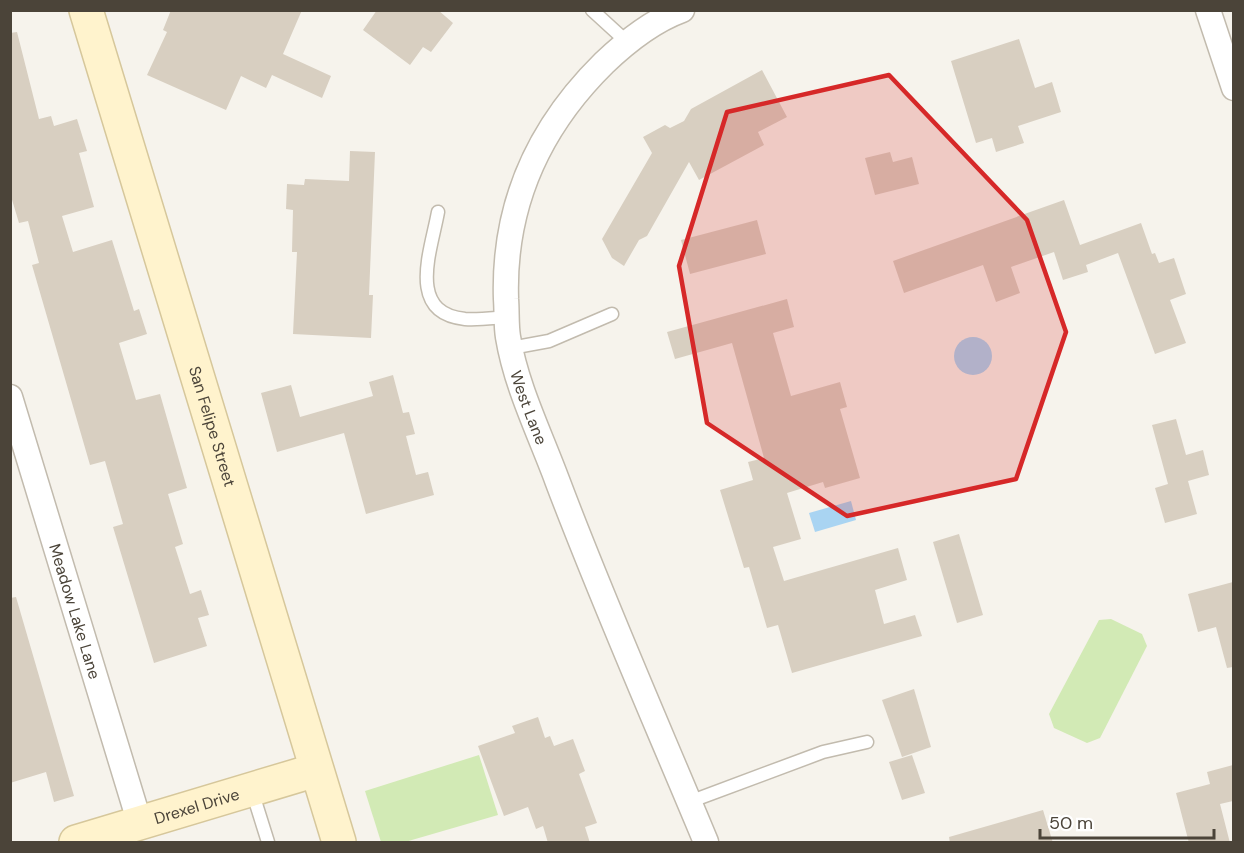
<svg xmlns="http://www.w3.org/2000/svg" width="1244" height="853" font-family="'DM Sans',sans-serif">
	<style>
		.green { fill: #d2eab5 }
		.water { fill: #a9d4f2 }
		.building { fill: #d8cfc1 }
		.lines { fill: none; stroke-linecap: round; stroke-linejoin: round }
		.lane-casing { stroke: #c2bbae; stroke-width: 15 }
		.street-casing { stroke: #c2bbae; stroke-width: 27 }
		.secondary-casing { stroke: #d6c79b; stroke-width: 36 }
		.lane { stroke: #fff; stroke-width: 12 }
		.street { stroke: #fff; stroke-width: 24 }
		.secondary { stroke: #fff3cd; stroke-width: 33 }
		.marked { fill: #d62828; fill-opacity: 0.2; stroke: #d62828; stroke-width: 4.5; stroke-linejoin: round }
		.labels { text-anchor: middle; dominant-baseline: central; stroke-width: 5; stroke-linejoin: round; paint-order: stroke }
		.street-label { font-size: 16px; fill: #4b4439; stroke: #fff }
	</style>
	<rect width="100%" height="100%" fill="#f6f3ec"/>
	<g class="green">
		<polygon points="1111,619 1142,634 1147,646 1100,738 1087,743 1054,728 1049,714 1099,620"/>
		<polygon points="479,755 498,815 405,842 381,842 365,791"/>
	</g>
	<g class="water">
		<circle cx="973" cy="356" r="19"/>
		<polygon points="851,501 856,520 815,532 809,513"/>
	</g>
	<g class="building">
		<polygon points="171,10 302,10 283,54 331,76 322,98 272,75 266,88 241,76 226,110 147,75 167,32 163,30"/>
		<polygon points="377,10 438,10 453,23 431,52 423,47 410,65 363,30"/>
		<polygon points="17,32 39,119 51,116 54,126 77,119 87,151 79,153 94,207 62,216 73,252 112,240 134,311 139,309 147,334 119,343 136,400 160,394 187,488 168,494 183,544 175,547 190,594 201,590 209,615 198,618 207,646 154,663 113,527 123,524 105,461 90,465 32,265 39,263 28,221 19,223 10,193 10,33"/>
		<polygon points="1019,39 1035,88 1052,82 1061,112 1018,126 1024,143 996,152 992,138 976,143 951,61"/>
		<polygon points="762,70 787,117 758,132 764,145 699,180 689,162 647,236 639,240 624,266 612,258 602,239 652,153 643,137 665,125 670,128 684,121 691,109"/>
		<polygon points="350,151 375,152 369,295 373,295 371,338 293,334 297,252 292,252 293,210 286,209 287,184 304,185 305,179 349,181"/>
		<polygon points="890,152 893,162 912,157 919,184 875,195 865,158"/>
		<polygon points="1064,200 1080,245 1141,223 1152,254 1155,253 1159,263 1174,258 1186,294 1170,300 1186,343 1155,354 1118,253 1086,265 1088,272 1063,280 1054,252 1011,267 1020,293 996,302 983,265 904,293 893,261"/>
		<polygon points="757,220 766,254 690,274 681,240"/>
		<polygon points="787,299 794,327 773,333 791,396 840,382 847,407 840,409 860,478 825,488 823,482 787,493 801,539 773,547 784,581 898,548 907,580 875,590 884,624 915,615 922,636 792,673 778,625 767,628 749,567 744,568 720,490 753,480 748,462 764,458 732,343 675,359 667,332"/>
		<polygon points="393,375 403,413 409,412 415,434 406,436 416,475 428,472 434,495 366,514 344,433 277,452 261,393 291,385 300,417 373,396 369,382"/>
		<polygon points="1176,419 1186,455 1203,450 1209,475 1188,481 1197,514 1165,523 1155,488 1168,484 1152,425"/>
		<polygon points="959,534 983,615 957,623 933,542"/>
		<polygon points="1233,582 1233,667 1227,668 1216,627 1198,632 1188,594"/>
		<polygon points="16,597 74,796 54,802 46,772 10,783 10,598"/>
		<polygon points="914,689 931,747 902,757 882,700"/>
		<polygon points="538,717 545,738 550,736 554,746 573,739 585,771 579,774 597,823 585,827 590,843 548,843 543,826 536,829 528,807 504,816 478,746 515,733 512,726"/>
		<polygon points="912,755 925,793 902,800 889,762"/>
		<polygon points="1233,765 1233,801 1220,804 1230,843 1189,843 1176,793 1210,784 1207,772"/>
		<polygon points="1043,810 1053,843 950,843 949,837"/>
	</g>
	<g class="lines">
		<defs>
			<g id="lane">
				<polyline points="592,10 627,42"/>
				<path d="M438,212C431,251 406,313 465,319C478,320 493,318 507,317"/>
				<polyline points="511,348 549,341 612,314"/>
				<polyline points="252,791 268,842"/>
				<polyline points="689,802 823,752 867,742"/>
			</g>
			<g id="street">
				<path id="s1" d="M682,10C652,21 627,41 604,63C538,128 503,206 506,299C507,312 506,325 508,337C516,386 540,434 557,480C603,602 656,722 706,842"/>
				<polyline points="1208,10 1234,88"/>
				<path id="s2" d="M10,397L140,824"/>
			</g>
			<g id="secondary">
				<path id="s3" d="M86,10L339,842"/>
				<path id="s4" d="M76,842L316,770"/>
			</g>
		</defs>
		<use href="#lane" class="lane-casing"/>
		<use href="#street" class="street-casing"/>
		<use href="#secondary" class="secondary-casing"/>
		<use href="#lane" class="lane"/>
		<use href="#street" class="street"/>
		<use href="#secondary" class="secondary"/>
	</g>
	<path class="marked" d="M889,75L1027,220L1066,332L1016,479L847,516L707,423L679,266L727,112Z"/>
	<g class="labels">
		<g class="street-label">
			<text stroke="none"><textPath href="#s1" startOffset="470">West Lane</textPath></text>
			<text stroke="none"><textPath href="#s3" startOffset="435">San Felipe Street</textPath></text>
			<text stroke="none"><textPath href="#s2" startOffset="224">Meadow Lake Lane</textPath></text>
			<text stroke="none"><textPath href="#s4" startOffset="126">Drexel Drive</textPath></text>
		</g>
	</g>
	<rect width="1244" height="853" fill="none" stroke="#4b4439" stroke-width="24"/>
	<path d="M1040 829v9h174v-9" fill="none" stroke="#4b4439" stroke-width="3"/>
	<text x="1049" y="829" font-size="18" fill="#4b4439" stroke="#ffffff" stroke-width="4.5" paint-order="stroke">50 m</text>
</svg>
